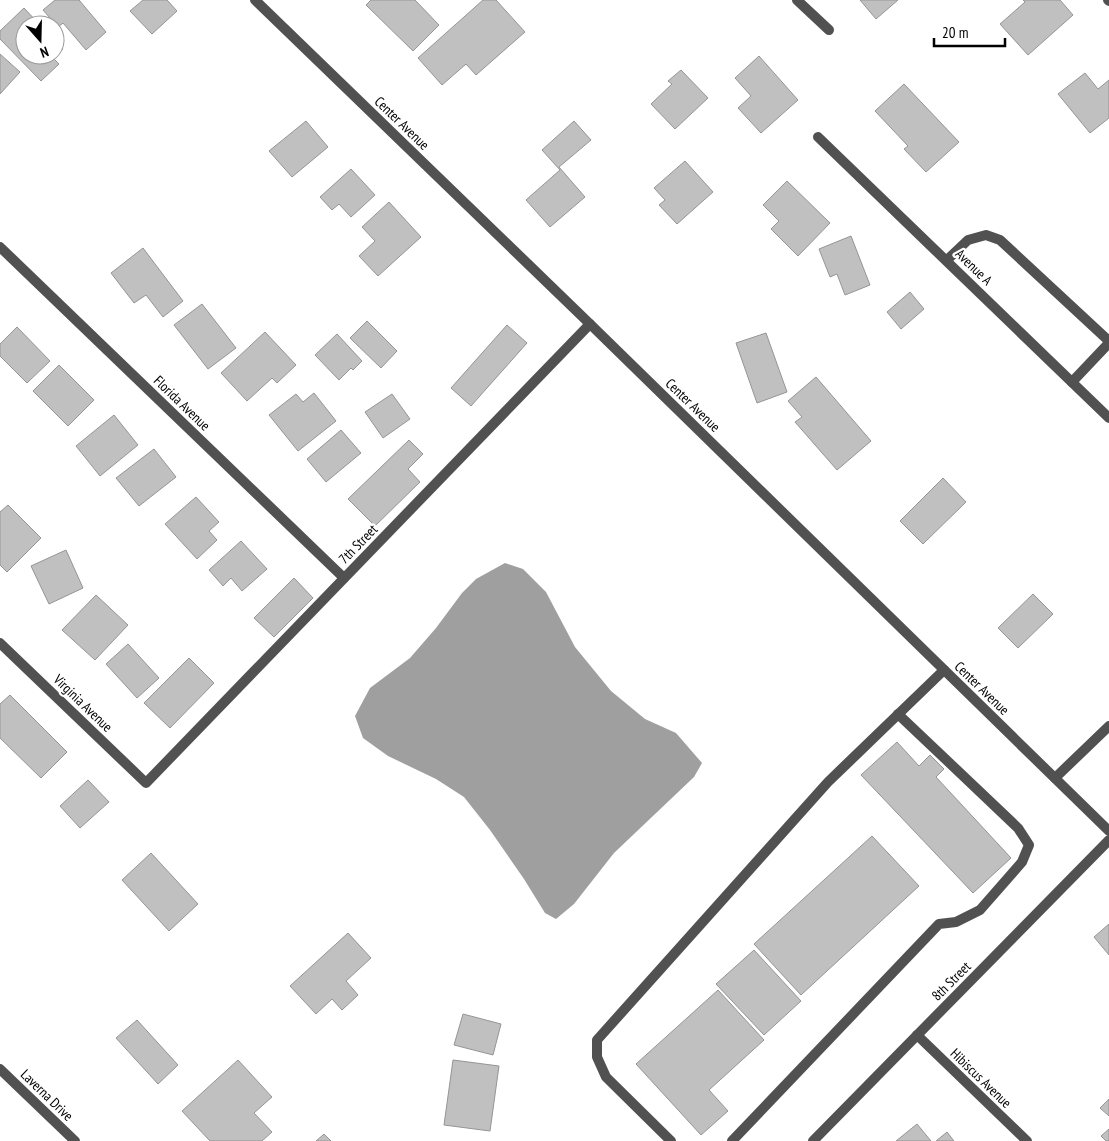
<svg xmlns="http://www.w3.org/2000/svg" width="1109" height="1141" font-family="'PT Sans Narrow',sans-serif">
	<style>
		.water { fill: #9f9f9f }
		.building { fill: #c0c0c0; stroke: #959595 }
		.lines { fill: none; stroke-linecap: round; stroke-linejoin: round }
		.service { stroke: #515151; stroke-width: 10 }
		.minor { stroke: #515151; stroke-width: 10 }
		.tertiary { stroke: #515151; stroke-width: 10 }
		.labels { text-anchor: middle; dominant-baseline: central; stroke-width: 4.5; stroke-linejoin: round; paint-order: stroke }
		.street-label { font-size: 14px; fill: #000; stroke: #fff }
	</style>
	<rect width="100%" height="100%" fill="#fff"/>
	<polygon class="water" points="505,563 523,569 546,592 575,647 611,691 645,719 676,733 702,763 694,777 614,853 574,904 556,919 545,913 524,879 490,830 464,797 436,779 388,756 363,738 355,716 370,688 410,658 436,628 462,593 476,579"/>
	<g class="building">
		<polygon points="55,0 79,0 106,32 86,50 63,23 58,27 43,10"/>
		<polygon points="143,0 167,0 177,11 152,34 130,11"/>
		<polygon points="371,0 415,0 439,25 413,51 366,5"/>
		<polygon points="483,0 496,0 525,32 476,75 466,64 442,85 418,58"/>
		<polygon points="860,0 898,0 876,19"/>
		<polygon points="1023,0 1060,0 1073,15 1028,55 1000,24 1025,2"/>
		<polygon points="24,8 40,25 25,25 25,55 55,55 55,40 63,49 53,58 59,64 41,81 0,39 0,31"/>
		<polygon points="0,54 20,72 0,94"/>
		<polygon points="759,56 798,100 761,133 738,108 751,96 735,78"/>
		<polygon points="681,70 708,98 675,129 651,104 672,84 668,81"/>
		<polygon points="1085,73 1098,89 1109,80 1109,118 1090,133 1058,94"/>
		<polygon points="904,84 959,142 926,172 904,149 908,146 875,111"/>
		<polygon points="306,121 328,147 292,177 269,151"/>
		<polygon points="574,121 591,140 559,167 585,197 550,227 526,200 560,170 542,150"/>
		<polygon points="685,161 713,192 677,224 659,205 665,200 654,188"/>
		<polygon points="351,169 375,195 351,217 339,204 332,210 320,197"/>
		<polygon points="787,181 830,223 798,256 771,229 779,221 763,205"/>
		<polygon points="389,202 421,237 378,276 359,256 375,241 362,227"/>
		<polygon points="851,236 870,285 845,295 837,274 830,277 819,249"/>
		<polygon points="143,248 183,301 163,317 146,295 134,303 111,273"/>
		<polygon points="910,292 924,309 901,329 887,312"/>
		<polygon points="202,304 236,348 208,369 174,325"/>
		<polygon points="367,321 397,351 381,368 350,338"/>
		<polygon points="507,325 527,343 471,406 451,388"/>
		<polygon points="17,327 50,361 27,383 0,356 0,344"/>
		<polygon points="265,332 296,365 277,383 272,378 247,401 221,373"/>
		<polygon points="766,333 787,392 757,403 736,343"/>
		<polygon points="337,334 362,361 353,370 351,368 339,380 315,355"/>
		<polygon points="59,365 94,400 68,426 33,391"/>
		<polygon points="816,377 871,441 837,470 795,422 802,417 788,401"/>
		<polygon points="314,393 336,421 298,451 269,415 296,394 303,402"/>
		<polygon points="392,394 410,419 383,438 365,412"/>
		<polygon points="114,415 138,445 100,476 76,446"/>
		<polygon points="341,430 361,453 326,482 307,459"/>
		<polygon points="409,440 423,454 408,469 420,482 375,526 348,499"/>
		<polygon points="154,449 176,477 139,506 116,478"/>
		<polygon points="943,478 966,502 923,544 900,521"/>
		<polygon points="196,497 219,522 209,531 217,540 197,559 165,524"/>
		<polygon points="8,505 41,538 7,572 0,565 0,512"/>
		<polygon points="241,541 267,569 242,591 231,578 223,586 209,570"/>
		<polygon points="66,550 83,588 49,604 31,566"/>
		<polygon points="294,578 313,598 274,637 254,618"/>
		<polygon points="1033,594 1053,614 1018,648 998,628"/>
		<polygon points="96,595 128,625 95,660 62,630"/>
		<polygon points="128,644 159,678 137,698 106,664"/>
		<polygon points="189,658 214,683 170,728 144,703"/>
		<polygon points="10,695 67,752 41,778 0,738 0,704"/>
		<polygon points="897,742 919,766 930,755 944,769 936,777 1011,858 973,893 861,775"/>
		<polygon points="88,780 109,802 80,828 60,806"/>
		<polygon points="872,836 919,886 801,995 754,944"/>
		<polygon points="151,853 198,904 169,931 122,880"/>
		<polygon points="1109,924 1109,955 1094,937"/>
		<polygon points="348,933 371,958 346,981 358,995 342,1010 332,999 316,1014 290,986"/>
		<polygon points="754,950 801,1001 764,1035 716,984"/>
		<polygon points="718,990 764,1040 709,1090 728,1111 701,1135 636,1064"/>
		<polygon points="463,1014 501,1024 493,1055 454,1045"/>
		<polygon points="137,1020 178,1065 158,1084 116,1038"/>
		<polygon points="238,1060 272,1097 254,1113 272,1132 262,1141 210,1141 182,1111"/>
		<polygon points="453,1060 499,1066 490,1131 444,1125"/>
		<polygon points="1109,1099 1109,1116 1100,1108"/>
		<polygon points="917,1124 931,1141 896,1141"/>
		<polygon points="1109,1129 1109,1141 1106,1141 1101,1136"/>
		<polygon points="947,1132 954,1141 936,1141"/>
		<polygon points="324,1134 331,1141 316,1141"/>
	</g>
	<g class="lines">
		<g class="service">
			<polyline points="947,260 968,240 986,235 1000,240 1109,341"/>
			<polyline points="1072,382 1109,343"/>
			<polyline points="1055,778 1109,726"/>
			<polyline points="671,1141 606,1077 597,1057 597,1040 828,782 944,670"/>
			<polyline points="732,1141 939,924 956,922 980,910 1022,862 1029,845 1018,828 898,714"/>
		</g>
		<g class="minor">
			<polyline points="797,0 829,30"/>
			<polyline points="1108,0 1109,1"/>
			<polyline points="818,137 1109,418"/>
			<polyline points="0,247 344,578"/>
			<polyline points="0,643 146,783 590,324"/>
			<polyline points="917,1035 1027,1141"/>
			<polyline points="0,1069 75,1141"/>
		</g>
		<g class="tertiary">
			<polyline points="255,0 590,324 1109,831"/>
			<polyline points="813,1141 1109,840"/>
		</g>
	</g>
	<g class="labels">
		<g class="street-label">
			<text transform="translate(402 123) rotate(44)">Center Avenue</text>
			<text transform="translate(974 267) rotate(44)">Avenue A</text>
			<text transform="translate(182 403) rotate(44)">Florida Avenue</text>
			<text transform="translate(693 405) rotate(44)">Center Avenue</text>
			<text transform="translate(358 544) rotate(-46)">7th Street</text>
			<text transform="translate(982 688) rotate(44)">Center Avenue</text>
			<text transform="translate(83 703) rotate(44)">Virginia Avenue</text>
			<text transform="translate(951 981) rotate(-45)">8th Street</text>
			<text transform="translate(981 1078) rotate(44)">Hibiscus Avenue</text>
			<text transform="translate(47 1095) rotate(44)">Laverna Drive</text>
		</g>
	</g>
	<g transform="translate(40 40) rotate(160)"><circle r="24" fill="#ffffff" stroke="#999999"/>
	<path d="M0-4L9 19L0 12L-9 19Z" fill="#000000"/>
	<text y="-8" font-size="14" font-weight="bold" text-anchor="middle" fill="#000000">N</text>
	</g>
	<path d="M934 38v8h71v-8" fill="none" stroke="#000000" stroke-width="2.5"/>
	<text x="942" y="38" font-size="15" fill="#000000" stroke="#ffffff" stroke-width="4" paint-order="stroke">20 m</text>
</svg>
